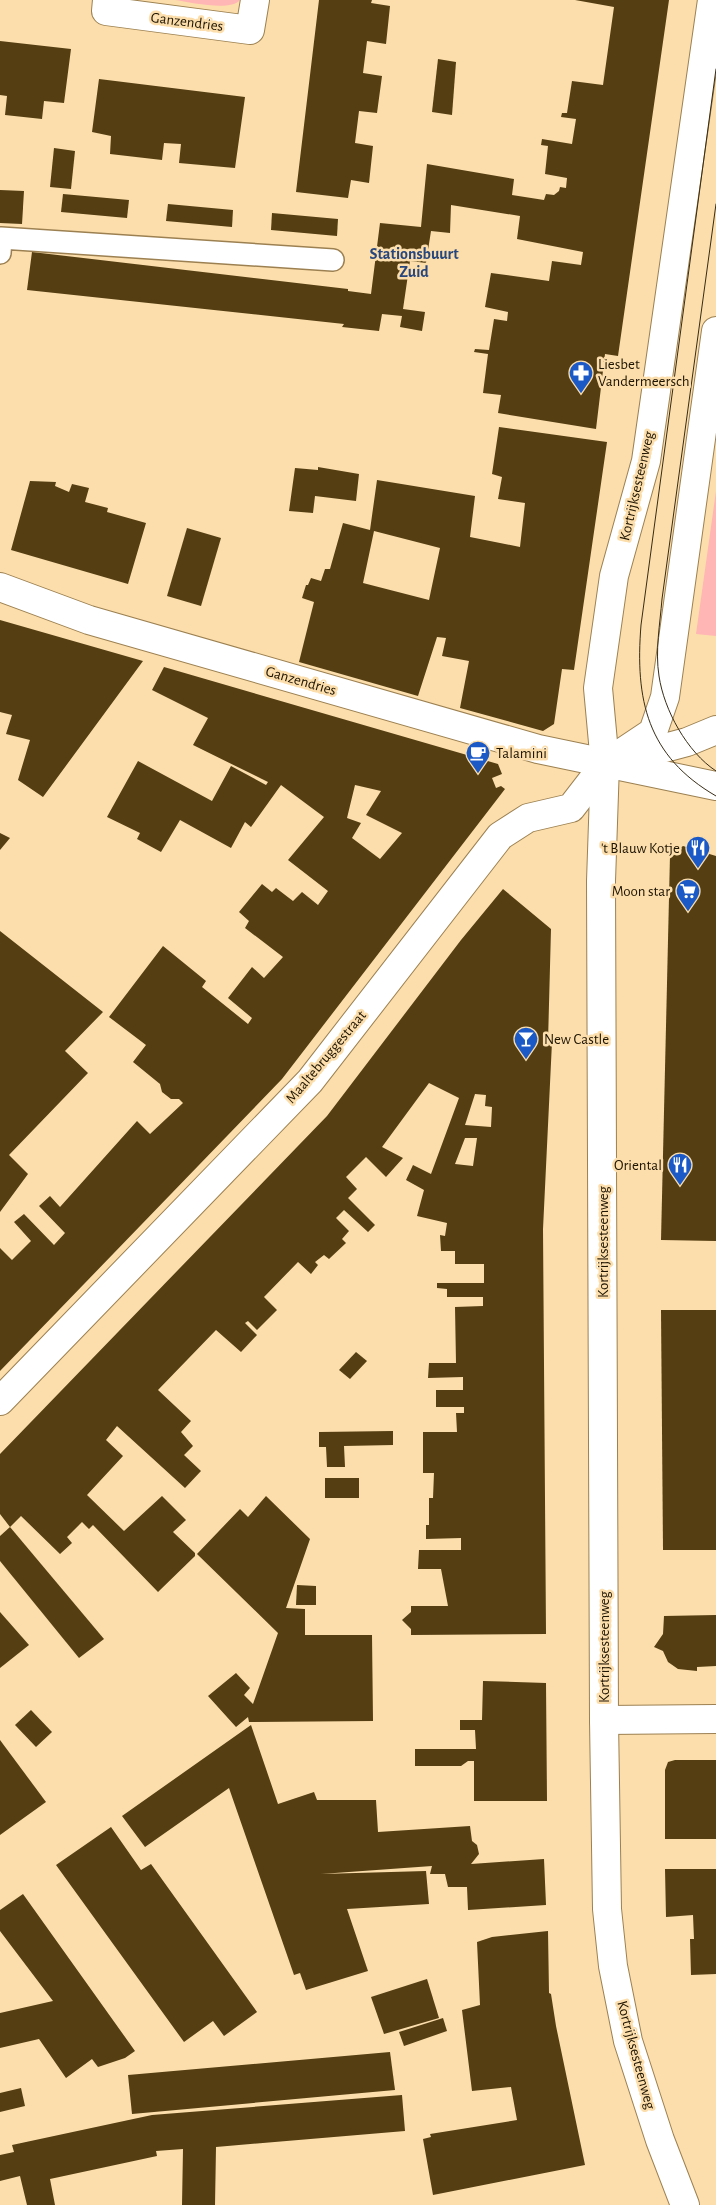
<svg xmlns="http://www.w3.org/2000/svg" width="716" height="2205" font-family="'Alegreya Sans',sans-serif">
	<style>
		.green { fill: #ffb6b4 }
		.building { fill: #543e12; fill-rule: evenodd }
		.lines { fill: none; stroke-linecap: round; stroke-linejoin: round }
		.lane-casing { stroke: #9c8051; stroke-width: 24 }
		.street-casing { stroke: #9c8051; stroke-width: 30 }
		.secondary-casing { stroke: #9c8051; stroke-width: 30 }
		.lane { stroke: #fff; stroke-width: 21 }
		.street { stroke: #fff; stroke-width: 28 }
		.secondary { stroke: #fff; stroke-width: 28 }
		.tram { stroke: #372b15; stroke-width: 1 }
		.labels { text-anchor: middle; dominant-baseline: central; stroke-width: 5; stroke-linejoin: round; paint-order: stroke }
		.street-label { font-size: 15px; fill: #1e1402; stroke: #fcdeac }
		.poi-label { font-size: 15px; fill: #1e1402; stroke: #fcdeac; text-anchor: start }
		.neighbourhood-label { font-size: 16px; font-weight: bold; fill: #26467d; stroke: #fcdeac }
	</style>
	<rect width="100%" height="100%" fill="#fcdeac"/>
	<g class="green">
		<path d="M175,0H240C230,12 190,2 175,0Z"/>
		<polygon points="716,491 716,636 696,634"/>
	</g>
	<g class="building">
		<polygon points="319,0 372,0 371,3 390,6 386,44 367,41 363,73 382,76 377,113 359,111 355,143 373,146 369,183 351,180 348,198 296,192"/>
		<polygon points="575,0 669,0 618,356 605,354 596,429 498,413 501,395 483,393 488,354 474,352 475,349 489,350 494,319 507,321 508,312 485,307 491,273 549,281 552,261 581,265 583,252 517,239 520,216 451,205 450,233 431,231 426,263 410,261 403,309 425,312 422,331 400,327 402,316 382,314 379,331 342,327 344,324 27,290 32,252 348,289 348,291 371,294 380,223 421,227 427,164 514,179 512,195 544,200 546,194 554,195 559,191 560,187 566,188 567,178 545,174 548,146 541,145 542,139 572,144 576,119 561,117 562,113 567,113 572,81 603,85 614,7"/>
		<polygon points="0,41 71,49 64,103 44,101 42,119 5,115 7,96 0,95"/>
		<polygon points="438,59 456,62 452,115 432,112"/>
		<polygon points="99,79 245,97 235,168 179,163 181,144 164,143 162,160 110,154 111,136 92,132"/>
		<polygon points="54,148 75,151 71,189 50,187"/>
		<polygon points="0,190 24,191 22,224 0,223"/>
		<polygon points="63,194 129,200 127,218 61,212"/>
		<polygon points="168,204 233,210 232,227 166,221"/>
		<polygon points="272,213 338,219 337,236 271,230"/>
		<path d="M499,427L607,442L574,670L562,669L554,724L543,731L460,708L469,661L442,656L446,638L437,637L418,696L299,662L314,602L302,598L306,585H308L311,578L321,581L325,569H330L343,523L370,530L377,480L475,496L470,537L520,547L525,503L498,499L502,477L492,474ZM374,531L440,548L429,600L363,583Z"/>
		<polygon points="318,467 359,474 356,501 315,496 313,513 289,511 295,468 318,470"/>
		<polygon points="30,481 56,482 55,486 69,492 72,484 89,488 85,502 108,508 107,512 146,523 128,584 11,550"/>
		<polygon points="187,528 221,538 201,606 167,596"/>
		<polygon points="0,620 143,661 43,797 18,780 30,740 6,734 12,715 0,712"/>
		<path d="M164,667L498,764L502,774L492,778L496,788L501,786L505,789L282,1079L0,1371V1248L12,1260L31,1241L14,1222L24,1214L54,1245L65,1233L39,1206L50,1196L60,1207L137,1121L150,1134L183,1103L179,1099H171L162,1092L160,1084L133,1062L146,1045L109,1017L163,946L206,981L202,987L248,1024L252,1018L228,998L252,967L264,978L283,957L245,928L249,921L239,912L262,884L272,892L276,888L293,901L302,892L318,905L328,891L288,860L324,817L281,785L251,827L245,822L231,848L180,820L161,852L137,839L140,833L107,817L138,761L212,801L231,766L266,785L268,782L193,745L208,718L152,690ZM355,785L381,791L366,815L402,833L380,859L352,838L361,823L347,818Z"/>
		<polygon points="0,833 10,838 0,850"/>
		<polygon points="683,846 716,856 716,1241 661,1240 670,855"/>
		<path d="M503,889L551,929L548,1042H552L543,1229L546,1634L411,1635V1629L402,1620L411,1612V1606H448L441,1569H418L419,1550H461V1538L426,1539V1525H429V1498H433L434,1473H423V1432H457L456,1413H464V1407H436V1390H463V1377L428,1378L429,1363H456L455,1307L483,1306V1297H447V1289L437,1288V1283H484V1264H455V1251H441L440,1235L445,1236L447,1223L417,1216L424,1190L406,1180L413,1165L431,1174L459,1098L429,1083L382,1147L403,1158L386,1177L366,1157L346,1177L357,1189L348,1198L375,1225L368,1232L344,1210L336,1218L349,1231L342,1239L346,1243L329,1259L324,1255L315,1262L318,1265L311,1274L298,1262L264,1297L277,1310L257,1330L248,1321L245,1323L257,1335L241,1352L216,1330L158,1390L191,1421L181,1432L193,1446L184,1455L201,1471L185,1488L117,1426L106,1440L123,1456L87,1495L124,1531L162,1496L186,1520L173,1532L195,1553V1556L158,1592L93,1525L89,1529L82,1522L67,1537L72,1543L60,1554L21,1516L10,1527L0,1514V1454L327,1116L461,940ZM475,1094L486,1095L485,1106L492,1107L491,1127L465,1125ZM465,1138H477L473,1166L455,1164Z"/>
		<polygon points="0,931 103,1012 65,1051 88,1073 9,1155 28,1174 0,1212"/>
		<polygon points="661,1310 716,1310 716,1550 663,1550"/>
		<polygon points="356,1352 367,1361 350,1379 339,1370"/>
		<polygon points="393,1431 393,1445 344,1446 345,1467 327,1467 326,1447 319,1447 319,1432"/>
		<rect x="325" y="1478" width="34" height="20"/>
		<polygon points="266,1496 310,1539 286,1608 305,1609 305,1635 372,1635 373,1721 249,1722 248,1717 236,1727 208,1696 236,1673 250,1688 244,1695 253,1704 278,1633 197,1554 240,1509 248,1517"/>
		<polygon points="10,1527 104,1639 79,1658 0,1561 0,1536"/>
		<polygon points="297,1585 316,1586 316,1605 296,1605"/>
		<polygon points="0,1612 29,1645 0,1668"/>
		<polygon points="716,1615 716,1666 697,1667 697,1671 678,1669 668,1662 663,1651 654,1647 663,1634 664,1616"/>
		<polygon points="483,1681 546,1683 547,1801 474,1801 474,1761 468,1761 461,1766 415,1766 415,1749 476,1749 475,1730 460,1730 460,1720 482,1720"/>
		<polygon points="31,1710 52,1732 36,1747 15,1725"/>
		<polygon points="251,1725 278,1804 314,1792 317,1800 376,1800 378,1832 470,1826 472,1841 477,1845 479,1854 471,1864 544,1859 546,1905 468,1910 467,1887 448,1887 445,1874 430,1874 432,1866 321,1874 426,1871 429,1904 347,1909 368,1971 306,1990 300,1973 294,1975 229,1788 145,1847 122,1816"/>
		<polygon points="0,1740 46,1802 0,1835"/>
		<polygon points="675,1760 716,1760 716,1839 665,1839 665,1770 668,1762"/>
		<polygon points="111,1827 141,1870 151,1864 257,2012 224,2036 213,2021 184,2042 56,1865"/>
		<polygon points="665,1869 716,1869 716,1974 691,1975 690,1939 694,1939 693,1915 666,1917"/>
		<polygon points="23,1894 135,2051 125,2058 98,2067 92,2059 66,2078 39,2039 0,2048 0,2013 53,2001 0,1931 0,1910"/>
		<polygon points="548,1931 549,1993 551,1994 556,2026 585,2165 433,2195 423,2139 431,2137 430,2134 517,2120 511,2087 472,2091 462,2010 480,2005 477,1942 492,1937"/>
		<polygon points="427,1979 439,2018 384,2034 371,1997"/>
		<polygon points="443,2018 447,2031 404,2046 399,2032"/>
		<polygon points="390,2052 395,2090 132,2114 128,2075"/>
		<polygon points="21,2088 25,2106 0,2112 0,2093"/>
		<polygon points="402,2095 405,2131 216,2147 215,2205 182,2205 183,2149 156,2151 157,2156 50,2179 55,2205 27,2205 20,2176 0,2181 0,2155 14,2152 12,2145 152,2115"/>
	</g>
	<g class="lines">
		<defs>
			<polyline id="lane" points="0,253 1,238 333,260"/>
			<g id="street">
				<polyline points="107,0 106,11 250,30 255,0"/>
				<polyline points="0,587 89,620 538,749 716,786"/>
				<polyline points="612,762 687,742 716,730"/>
				<polyline points="0,1401 310,1081 500,836 528,818 571,808 605,764"/>
				<polyline points="604,1720 716,1719"/>
			</g>
			<g id="secondary">
				<polyline points="605,764 653,732 665,697 716,331"/>
				<polyline points="685,2205 660,2140 628,2041 613,1966 607,1909 604,1720 601,881 605,764 598,688 614,576 646,461 712,0"/>
			</g>
		</defs>
		<use href="#lane" class="lane-casing"/>
		<use href="#street" class="street-casing"/>
		<use href="#secondary" class="secondary-casing"/>
		<use href="#lane" class="lane"/>
		<use href="#street" class="street"/>
		<use href="#secondary" class="secondary"/>
		<g class="tram">
			<path d="M716,69L641,625C635,700 647,756 716,796"/>
			<path d="M716,204L662,599C660,624 655,651 659,676C664,710 687,752 716,771"/>
		</g>
	</g>
	<defs>
		<symbol id="pharmacy-pin" viewBox="-11 -11 22 30"><path d="M0 17L-7.5 6A9.5 9.5 0 1 1 7.5 6Z" fill="#1b5ac6" stroke="#fcdeac"/><path d="M-2-6h4v4h4v4h-4v4h-4v-4h-4v-4h4Z" fill="#fff"/></symbol>
		<symbol id="cafe-pin" viewBox="-11 -11 22 30"><path d="M0 17L-7.5 6A9.5 9.5 0 1 1 7.5 6Z" fill="#1b5ac6" stroke="#fcdeac"/><path d="M-5.5-4.5H6V0H3Q3 3.5 0 3.5H-2.5Q-5.5 3.5-5.5 0ZM3-3.2v2h1.7v-2ZM-6 4.5H4V6H-6Z" fill="#fff"/></symbol>
		<symbol id="restaurant-pin" viewBox="-11 -11 22 30"><path d="M0 17L-7.5 6A9.5 9.5 0 1 1 7.5 6Z" fill="#1b5ac6" stroke="#fcdeac"/><path d="M-5-6h1v4h1v-4h1v4h1v-4h1v5L-1.5 .5V6h-2V.5L-5-1ZM5-6V6H3V1.5H1.5Q1.5-4 5-6Z" fill="#fff"/></symbol>
		<symbol id="supermarket-pin" viewBox="-11 -11 22 30"><path d="M0 17L-7.5 6A9.5 9.5 0 1 1 7.5 6Z" fill="#1b5ac6" stroke="#fcdeac"/><path d="M-6-5.5h2.5l.6 2H6L4.5 2H-2.5L-4.4-4H-6ZM-1.5 3.2a1.3 1.3 0 1 0 .1 0ZM3 3.2a1.3 1.3 0 1 0 .1 0Z" fill="#fff"/></symbol>
		<symbol id="bar-pin" viewBox="-11 -11 22 30"><path d="M0 17L-7.5 6A9.5 9.5 0 1 1 7.5 6Z" fill="#1b5ac6" stroke="#fcdeac"/><path d="M-6-5H6L.8 .8V4.5H3.5V6h-7V4.5H-.8V.8Z" fill="#fff"/></symbol>
	</defs>
	<g fill-rule="evenodd">
		<use href="#pharmacy-pin" x="567" y="359" width="28" height="38"/>
		<use href="#cafe-pin" x="464" y="739" width="28" height="38"/>
		<use href="#restaurant-pin" x="684" y="834" width="28" height="38"/>
		<use href="#supermarket-pin" x="674" y="877" width="28" height="38"/>
		<use href="#bar-pin" x="512" y="1025" width="28" height="38"/>
		<use href="#restaurant-pin" x="666" y="1151" width="28" height="38"/>
	</g>
	<g class="labels">
		<g class="street-label">
			<text transform="translate(187 22) rotate(7)">Ganzendries</text>
			<text transform="translate(637 486) rotate(-77)">Kortrijksesteenweg</text>
			<text transform="translate(301 681) rotate(16)">Ganzendries</text>
			<text transform="translate(326 1057) rotate(-50)">Maaltebruggestraat</text>
			<text transform="translate(603 1242) rotate(-90)">Kortrijksesteenweg</text>
			<text transform="translate(604 1647) rotate(-90)">Kortrijksesteenweg</text>
			<text transform="translate(636 2055) rotate(75)">Kortrijksesteenweg</text>
		</g>
		<g class="poi-label">
			<text x="598" y="364">Liesbet<tspan x="598" dy="17">Vandermeersch</tspan></text>
			<text x="496" y="753">Talamini</text>
			<text x="680" y="848" text-anchor="end">'t Blauw Kotje</text>
			<text x="670" y="891" text-anchor="end">Moon star</text>
			<text x="544" y="1039">New Castle</text>
			<text x="662" y="1165" text-anchor="end">Oriental</text>
		</g>
		<g class="neighbourhood-label">
			<text x="414" y="254">Stationsbuurt<tspan x="414" dy="18">Zuid</tspan></text>
		</g>
	</g>
</svg>
